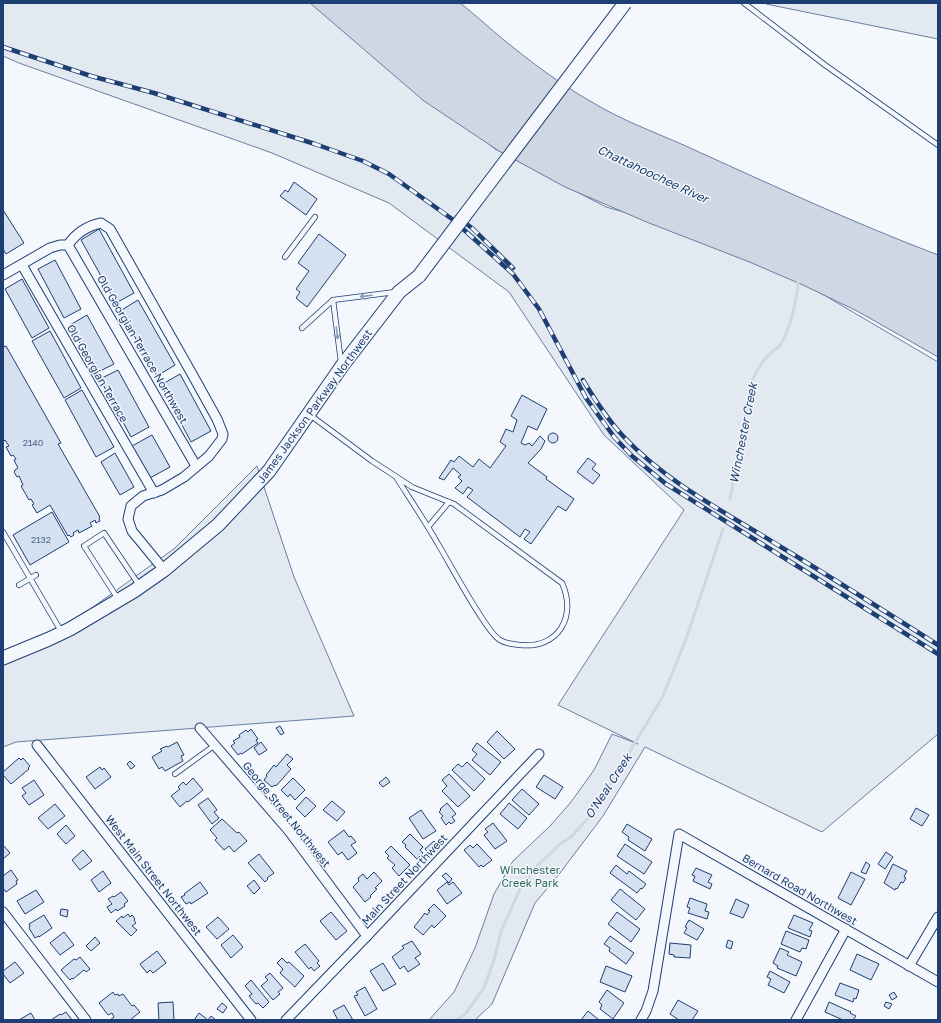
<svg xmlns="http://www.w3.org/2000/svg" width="941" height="1023" font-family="'Golos Text',sans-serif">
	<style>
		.green { fill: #e3e9f0; stroke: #687fa3 }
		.water { fill: #cfd7e4; stroke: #687fa3 }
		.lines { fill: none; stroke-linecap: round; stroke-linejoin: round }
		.stream { stroke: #cfd7e4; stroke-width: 3 }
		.building { fill: #d5e0f0; stroke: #1d3f73 }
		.lane-casing { stroke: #1d3f73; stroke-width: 6 }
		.street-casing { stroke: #1d3f73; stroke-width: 11 }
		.secondary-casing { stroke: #1d3f73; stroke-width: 15 }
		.lane { stroke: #f4f7fb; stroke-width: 4.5 }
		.street { stroke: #f4f7fb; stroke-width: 9 }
		.secondary { stroke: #f4f7fb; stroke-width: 13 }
		.rail-casing { stroke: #1d3f73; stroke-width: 4.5 }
		.rail { stroke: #f4f7fb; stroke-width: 3; stroke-dasharray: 9; stroke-linecap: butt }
		.secondary-bridge-casing { stroke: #1d3f73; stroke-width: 15; stroke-linecap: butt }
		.secondary-bridge { stroke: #f4f7fb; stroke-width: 13 }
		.oneway { stroke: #889bb7 }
		.labels { text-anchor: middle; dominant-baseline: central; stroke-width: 3; stroke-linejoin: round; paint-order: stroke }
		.number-label { font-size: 9px; fill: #4b6792 }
		.street-label { font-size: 11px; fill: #1d3f73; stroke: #f4f7fb }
		.park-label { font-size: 11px; fill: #2c6c60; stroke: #f4f7fb }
		.water-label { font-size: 12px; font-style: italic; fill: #1d3f73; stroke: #f4f7fb }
	</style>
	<rect width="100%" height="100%" fill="#f4f7fb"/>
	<g class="green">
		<polygon points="3,3 328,3 495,149 606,207 737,244 938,362 938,734 822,832 645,747 603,816 560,873 535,903 492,1004 475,1020 429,1020 454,992 475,948 494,894 513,861 550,826 571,802 594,770 612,734 638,744 558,705 684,510 604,435 509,292 389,203 272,153 19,63 3,56"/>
		<polygon points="765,3 938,3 938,39 766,4"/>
		<polygon points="257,466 294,577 354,716 16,742 3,747 3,657 57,633 175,548"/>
	</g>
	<path class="water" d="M310,3H460C475,14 489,28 504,40C531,62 560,84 590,101C624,122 663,135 699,152C778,188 857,224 938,255V357L857,311L803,285L747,261L649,223L565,187L499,151L424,101Z"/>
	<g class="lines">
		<g class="stream">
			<path d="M730,499L752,381C757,371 761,362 769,355C772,351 777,349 780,345C790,331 797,299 798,283"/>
			<polyline points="457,1020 466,1013 484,988 494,960 501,931 520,889 538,865 559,845 572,836 592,814 662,698 685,642 723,529"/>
		</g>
	</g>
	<g class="building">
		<polygon points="294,182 317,199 306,215 280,196 285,190 288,192"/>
		<polygon points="3,210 24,243 6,254 3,249"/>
		<polygon points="99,229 134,293 116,303 81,240"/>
		<polygon points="319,234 346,255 307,307 296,298 300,292 296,289 309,271 298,263"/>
		<polygon points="55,260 81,309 64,318 38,269"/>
		<polygon points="22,279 49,328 32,338 5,289"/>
		<polygon points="138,300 175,365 157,376 120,311"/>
		<polygon points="87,315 114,364 96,373 70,325"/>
		<polygon points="50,331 81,388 64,398 32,341"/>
		<polygon points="6,346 61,443 58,444 100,517 99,518 100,521 96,523 95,520 90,523 92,526 79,533 78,530 73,533 74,535 71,537 69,535 68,536 50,505 37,513 32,505 34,504 31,499 29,500 21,486 23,485 19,476 17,477 14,472 15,471 15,470 18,468 14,460 16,459 13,455 11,456 6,447 9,446 5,440 4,441 3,439 3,347"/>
		<polygon points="118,370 149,427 131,437 100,379"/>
		<polygon points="180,374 211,431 191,442 161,385"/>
		<polygon points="82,390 114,447 96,457 65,400"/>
		<polygon points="522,395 547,409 537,430 528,426 521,443 525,445 529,443 532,446 540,436 545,441 541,449 528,463 547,477 546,479 574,499 566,511 558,506 531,544 524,539 530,532 525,529 520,537 467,497 473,490 468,487 463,494 455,488 462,481 458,477 461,475 453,468 444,480 439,478 451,460 454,462 459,456 473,467 479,459 490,468 506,446 500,442 506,429 513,432 517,420 511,416"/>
		<circle cx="553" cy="438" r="5"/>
		<polygon points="152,435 170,467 150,478 132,446"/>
		<polygon points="115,453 134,487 120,495 101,462"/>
		<polygon points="588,458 596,464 592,469 600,475 593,484 577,472"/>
		<polygon points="52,512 69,542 30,565 13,535"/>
		<polygon points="280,726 284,733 281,735 276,728"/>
		<polygon points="251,729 258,739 256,740 258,743 242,754 241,753 238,755 231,746 235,743 233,741 240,737 239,735 246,730 248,732"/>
		<polygon points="497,731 515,749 504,759 487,742"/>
		<polygon points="177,742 184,755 181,756 183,761 165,771 162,767 159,769 152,757 162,751 160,749 167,746 168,747"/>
		<polygon points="261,742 267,750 259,755 254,748"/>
		<polygon points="477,743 501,762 490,775 472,760 477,754 472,750"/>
		<polygon points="287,754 293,759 287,765 291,769 276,786 275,785 272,787 264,780 267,776 266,775 274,765 276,767"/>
		<polygon points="19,758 21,760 23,758 30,766 28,768 29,769 11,784 3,775 3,772"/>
		<polygon points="130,761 135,766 131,769 127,764"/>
		<polygon points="467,762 485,779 474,791 452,770 458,764 462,767"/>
		<polygon points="100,767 102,770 104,768 111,777 95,789 86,777"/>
		<polygon points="449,774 470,796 458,807 442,791 447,786 442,780"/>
		<polygon points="544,775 563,787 555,799 536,787"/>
		<polygon points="386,777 390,782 383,787 379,783"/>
		<polygon points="193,778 203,790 188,802 187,801 180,807 171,796 180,789 178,787 183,782 186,785"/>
		<polygon points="293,778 305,790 295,800 290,794 288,797 281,790"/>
		<polygon points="34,780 44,795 29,805 22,796 26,793 22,788"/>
		<polygon points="522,789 539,804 529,815 512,800"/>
		<polygon points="306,797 316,806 305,817 296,808"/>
		<polygon points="208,798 217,810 214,812 219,818 212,824 198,805"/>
		<polygon points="332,801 345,812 337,821 323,810"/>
		<polygon points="447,803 456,814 452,817 455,821 451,824 449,822 446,825 441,818 443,816 439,812 441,810 440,809"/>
		<polygon points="509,803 527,818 518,829 500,814"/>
		<polygon points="55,804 65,816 48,829 38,818"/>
		<polygon points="916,808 929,815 922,826 910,819"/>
		<polygon points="421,810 436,831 423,839 409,818"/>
		<polygon points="222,819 237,833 239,832 247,841 234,852 229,846 224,850 215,840 217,838 210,830"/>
		<polygon points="493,823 507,841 495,849 484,835 488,832 485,829"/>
		<polygon points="627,824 652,839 645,851 628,840 629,837 622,832"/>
		<polygon points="66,825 75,836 66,844 57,834"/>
		<polygon points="344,830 349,837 351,836 356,842 351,845 357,853 348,860 342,852 338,855 328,842"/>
		<polygon points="410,834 423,847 420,850 423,853 417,859 405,847 406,845 402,842"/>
		<polygon points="434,841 440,848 431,856 425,849"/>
		<polygon points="477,844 492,860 483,867 481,865 479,867 464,850 470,845 473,848"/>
		<polygon points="625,844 652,862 644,874 617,856"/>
		<polygon points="3,845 10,853 3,859"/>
		<polygon points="391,846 410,865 399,876 392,868 395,865 387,858 389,856 385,852"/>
		<polygon points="83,850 92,861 80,870 72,860"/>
		<polygon points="886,852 893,857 885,869 878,864"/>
		<polygon points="259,854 274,873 267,878 268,879 265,882 248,863"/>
		<polygon points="866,862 870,865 866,874 861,872"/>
		<polygon points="893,864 907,871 904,877 906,878 903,883 901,882 897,889 896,888 895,890 884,883"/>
		<polygon points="616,865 627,874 629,871 646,884 642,889 641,888 637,893 610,873"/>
		<polygon points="696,868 712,875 708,882 712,884 710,889 693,881 695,876 692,875"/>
		<polygon points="11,870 18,880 16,881 17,884 6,892 3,888 3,876"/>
		<polygon points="103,871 111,883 99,892 91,880"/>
		<polygon points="374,872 382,881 375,888 377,889 370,896 371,897 365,902 353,887 359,881 358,878 363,874 367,879"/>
		<polygon points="851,872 865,879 851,905 838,898"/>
		<polygon points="446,873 452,879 449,883 442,876"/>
		<polygon points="254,880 260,888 254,894 247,886"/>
		<polygon points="200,882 208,893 191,904 190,902 186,904 181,897 185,895 184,894"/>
		<polygon points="447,882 449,885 453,882 462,893 447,904 437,890"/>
		<polygon points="620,889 645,909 636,920 611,900"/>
		<polygon points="36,890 44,902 25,914 17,901"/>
		<polygon points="121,892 128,901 124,904 125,906 117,911 116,909 111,913 107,907 112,904 108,899 113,896 114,897"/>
		<polygon points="690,898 707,904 705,911 709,912 707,919 688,913 690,908 687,907"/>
		<polygon points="736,899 749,905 743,918 730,913"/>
		<polygon points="434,904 446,916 434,928 432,925 423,935 414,927 425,913 427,915 430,911 428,910"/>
		<polygon points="61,909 68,910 67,917 60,915"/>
		<polygon points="331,912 347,931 336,940 320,921"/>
		<polygon points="617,912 640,929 631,942 608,924"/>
		<polygon points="128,914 130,917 132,915 135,919 134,920 136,923 132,926 137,930 131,936 116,921 122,916 123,918"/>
		<polygon points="44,915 52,928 39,937 39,936 35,938 29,928 30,926 29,924"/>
		<polygon points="794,915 813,923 809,930 812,931 810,937 788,928"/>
		<polygon points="218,917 229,929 217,939 206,927"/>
		<polygon points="689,920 704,929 697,940 684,933 687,928 685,927"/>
		<polygon points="786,931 809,940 806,949 802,948 800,952 781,944"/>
		<polygon points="64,932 74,945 60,955 50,943"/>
		<polygon points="233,935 243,947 231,958 221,945"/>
		<polygon points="610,936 634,953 626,964 609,951 610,948 604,944"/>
		<polygon points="95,937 100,943 91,951 86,946"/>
		<polygon points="728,940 733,942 731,949 726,947"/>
		<polygon points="412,941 421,954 415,958 420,964 408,972 404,966 400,969 392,957 404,948 402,946"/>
		<polygon points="670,943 691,945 690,958 674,957 674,955 669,954"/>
		<polygon points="305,944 319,961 317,963 320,966 314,971 311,967 309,969 295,952"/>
		<polygon points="780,948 789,952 787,955 802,962 796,976 777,968 778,966 773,963"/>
		<polygon points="157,951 166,963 153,973 150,970 147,973 140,964"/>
		<polygon points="857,954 879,964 871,980 850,970"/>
		<polygon points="80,957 90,969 86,972 84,970 73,979 72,978 70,980 61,970 74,959 76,960"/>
		<polygon points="282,958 287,963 289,962 304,976 295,987 280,973 283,969 277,963"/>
		<polygon points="15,962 24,973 10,983 3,974 3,971"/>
		<polygon points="383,963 396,984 383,991 370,971"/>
		<polygon points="606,966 632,976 625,992 600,982"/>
		<polygon points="770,971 790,982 784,993 768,985 771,979 767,977"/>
		<polygon points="270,973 283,988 278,992 280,994 273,1000 261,986 268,980 265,977"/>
		<polygon points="251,980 269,1002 263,1008 258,1003 256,1004 249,996 252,994 245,986"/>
		<polygon points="840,983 859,990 856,999 854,998 853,1002 835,995"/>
		<polygon points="365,987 377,1009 365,1016 354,996 358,995 356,992"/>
		<polygon points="607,990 624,1003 613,1019 600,1009 602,1005 599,1002"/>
		<polygon points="113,992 115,995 118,994 119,996 123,994 132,1006 134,1005 140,1012 130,1020 110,1020 114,1017 112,1013 108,1015 99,1003"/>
		<polygon points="894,992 897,997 892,1000 889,995"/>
		<polygon points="678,1000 698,1011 692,1020 679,1020 670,1014"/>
		<polygon points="173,1002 174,1020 155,1020 159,1020 158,1003"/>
		<polygon points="829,1002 851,1012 850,1013 856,1016 853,1020 843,1020 825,1012"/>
		<polygon points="886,1002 892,1004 889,1009 884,1006"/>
		<polygon points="222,1003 227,1007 223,1013 217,1009"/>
		<polygon points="344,1005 353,1020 338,1020 333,1011"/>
		<polygon points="588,1011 599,1020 581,1020"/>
		<polygon points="66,1012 72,1020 51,1020 60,1014 61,1015"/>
		<polygon points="31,1013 35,1020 19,1020"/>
		<polygon points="199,1013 208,1020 211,1016 216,1020 194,1020"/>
	</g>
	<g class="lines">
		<defs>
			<g id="lane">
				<polyline points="744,3 825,65 938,145"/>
				<polyline points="285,257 315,217"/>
				<polyline points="333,300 341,362"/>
				<polyline points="302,328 333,300 395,292"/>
				<path d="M310,415L372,461L412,487L454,504L562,583C577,616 559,649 520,645C513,644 506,644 500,640C487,634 448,560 438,544C425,521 410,499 396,477"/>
				<polyline points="428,527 449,502"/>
				<polyline points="3,532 61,631"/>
				<polyline points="19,585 36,575"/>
				<polyline points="118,599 84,546 104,533 139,585"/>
				<polyline points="175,774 215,745"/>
			</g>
			<g id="street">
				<path d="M68,245C76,233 87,226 101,223L110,229L192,374L217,419L223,434L222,439L209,456L184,477L162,490L143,496L131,506L128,519L132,531L164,570"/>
				<polyline points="68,245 196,466"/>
				<polyline points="22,265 154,493"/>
				<polyline points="3,275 50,248 60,245 68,245"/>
				<polyline points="200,728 289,831 367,936"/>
				<polyline points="37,745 251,1020"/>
				<polyline points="3,912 86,1020"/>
				<polyline points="909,966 938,917"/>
				<polyline points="286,1020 367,936 539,754"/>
				<polyline points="641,1020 646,1011 653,991 679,834 938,982"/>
				<polyline points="796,1020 846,929"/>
			</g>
			<polyline id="secondary" points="3,658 49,639 70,629 134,591 164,570 218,525 269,471 342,366 399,292 419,276"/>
		</defs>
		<use href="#lane" class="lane-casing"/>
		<use href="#street" class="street-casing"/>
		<use href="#secondary" class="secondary-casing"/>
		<use href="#lane" class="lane"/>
		<use href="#street" class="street"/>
		<use href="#secondary" class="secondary"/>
		<defs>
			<g id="rail">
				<polyline points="3,47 91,76 154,93 315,144 363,161 389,174 452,219 513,274 539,309 586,398 604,423 615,438 632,456 666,484 938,654"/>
				<polyline points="457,217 472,228 513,268"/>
				<path d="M583,380C595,400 607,419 623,436C668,484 727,513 781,547C834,579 886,612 938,645"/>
			</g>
		</defs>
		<use href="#rail" class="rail-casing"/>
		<use href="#rail" class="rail"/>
		<defs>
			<polyline id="secondary-bridge" points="419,276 625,3"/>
		</defs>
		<use href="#secondary-bridge" class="secondary-bridge-casing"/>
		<use href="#secondary-bridge" class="secondary-bridge"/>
	</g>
	<defs><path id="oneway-shaft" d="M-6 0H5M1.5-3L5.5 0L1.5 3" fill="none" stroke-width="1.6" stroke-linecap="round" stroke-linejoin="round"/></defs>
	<g class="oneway">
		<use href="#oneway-shaft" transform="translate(366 296) rotate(173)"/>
		<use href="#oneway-shaft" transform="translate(337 333) rotate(83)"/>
	</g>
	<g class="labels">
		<g class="number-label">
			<text x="33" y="442">2140</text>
			<text x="41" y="539">2132</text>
		</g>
		<g class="street-label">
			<text transform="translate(143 349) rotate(60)">Old Georgian Terrace Northwest</text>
			<text transform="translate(98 373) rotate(60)">Old Georgian Terrace</text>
			<text transform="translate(314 406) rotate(-54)">James Jackson Parkway Northwest</text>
			<text transform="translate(287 814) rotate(51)">George Street Northwest</text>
			<text transform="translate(154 875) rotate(52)">West Main Street Northwest</text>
			<text transform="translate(404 879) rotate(-47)">Main Street Northwest</text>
			<text transform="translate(800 889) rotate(30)">Bernard Road Northwest</text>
		</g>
		<g class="park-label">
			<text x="530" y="869">Winchester<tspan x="530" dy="13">Creek Park</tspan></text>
		</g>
		<g class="water-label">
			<text transform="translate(653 174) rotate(25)">Chattahoochee River</text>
			<text transform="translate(743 433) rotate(-79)">Winchester Creek</text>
			<text transform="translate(608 786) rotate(-57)">O'Neal Creek</text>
		</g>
	</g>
	<rect width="941" height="1023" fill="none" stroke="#1d3f73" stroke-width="8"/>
</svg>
